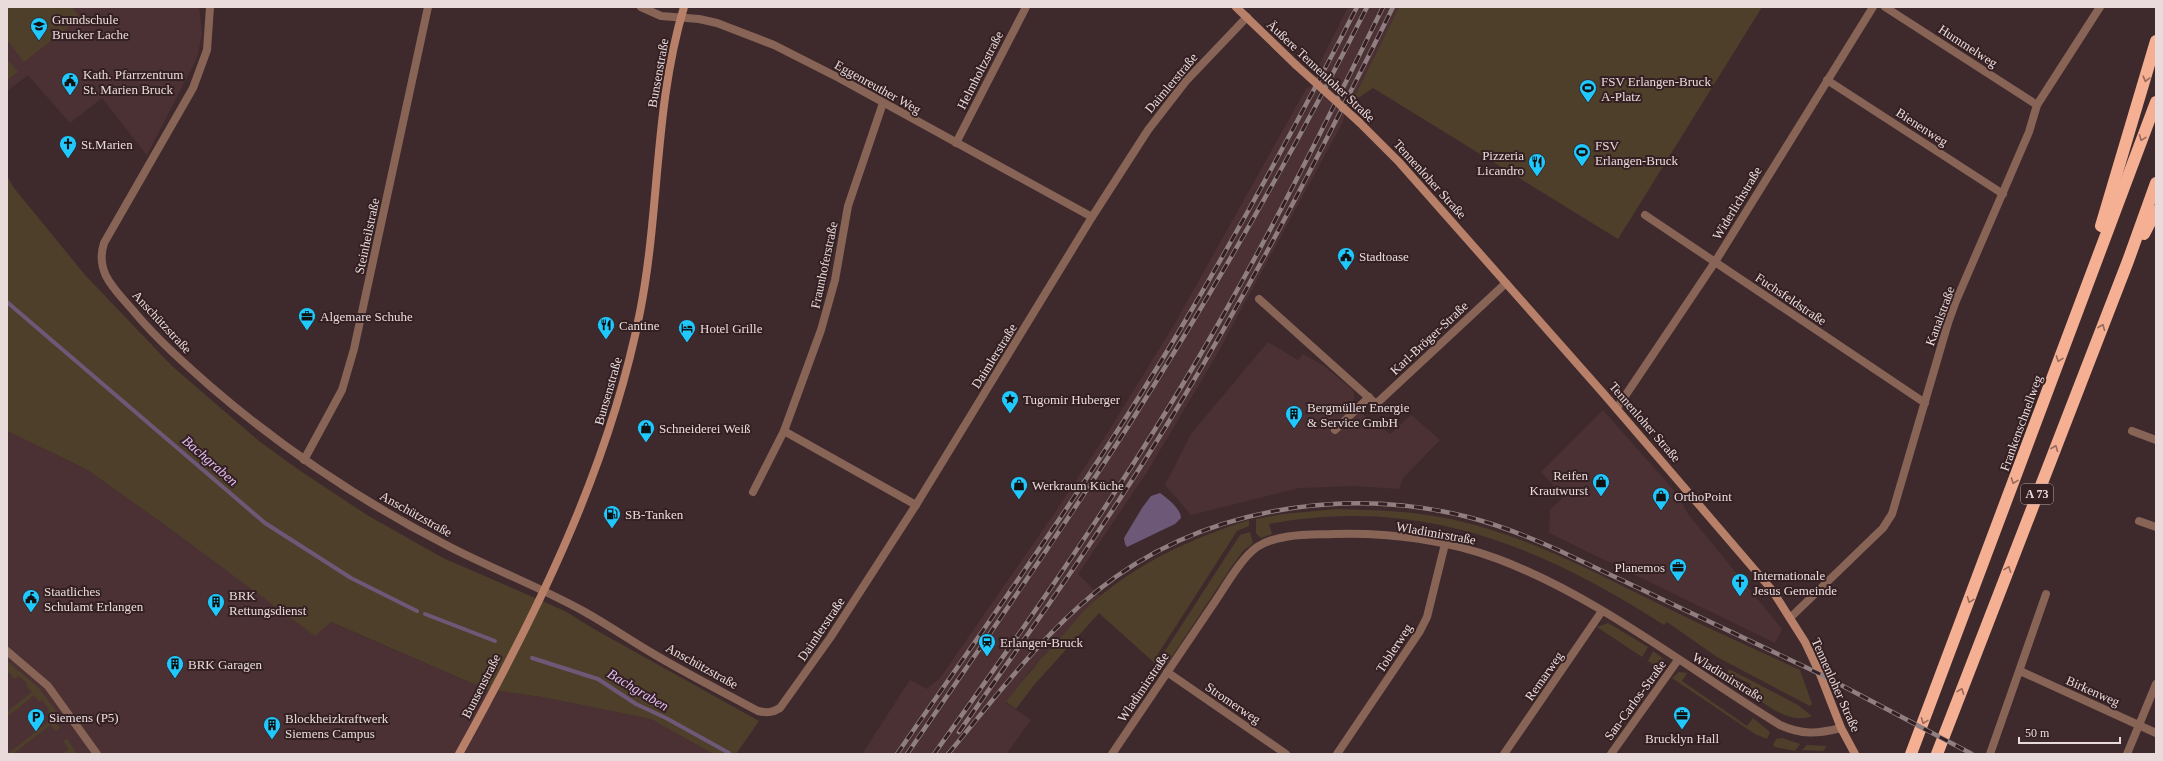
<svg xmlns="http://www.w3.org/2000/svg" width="2163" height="761" font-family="Georgia,serif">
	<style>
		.built { fill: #4c3134 }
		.green { fill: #4e3f2b }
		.water { fill: #6d5977 }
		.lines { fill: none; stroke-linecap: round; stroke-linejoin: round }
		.stream { stroke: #6d5977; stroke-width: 4 }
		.street { stroke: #886456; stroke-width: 8 }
		.secondary { stroke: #b88069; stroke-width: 8 }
		.highway { stroke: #f5af92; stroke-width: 12 }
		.rail-casing { stroke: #907f81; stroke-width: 4.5 }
		.rail { stroke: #342022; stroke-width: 3; stroke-dasharray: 9; stroke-linecap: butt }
		.secondary-bridge { stroke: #b88069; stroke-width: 8 }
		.oneway { stroke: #94685a }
		.labels { text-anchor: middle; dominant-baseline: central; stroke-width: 4; stroke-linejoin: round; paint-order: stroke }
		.shield { fill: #342022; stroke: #b3a3a4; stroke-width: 1 }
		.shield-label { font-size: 12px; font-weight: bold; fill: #e9dbdc }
		.poi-label { font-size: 13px; fill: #e9dbdc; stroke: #342022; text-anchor: start }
		.street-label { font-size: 13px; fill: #e9dbdc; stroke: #342022 }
		.water-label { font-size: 14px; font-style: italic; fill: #e2bdf4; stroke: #342022 }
	</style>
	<rect width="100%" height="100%" fill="#3e2a2c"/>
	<g class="built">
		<polygon points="7,7 199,7 202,34 197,58 147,155 102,98 70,123 28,75 7,91"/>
		<polygon points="1348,7 1399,7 1352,102 1345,112 1343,122 1216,356 1147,472 1078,574 1100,596 1029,672 1006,703 1031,720 1006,754 862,754 910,680 927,689 940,678 1054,514 1110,429 1174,325 1306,89 1313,85 1317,69"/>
		<polygon points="1268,342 1298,360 1303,354 1324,366 1354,391 1354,408 1390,434 1411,415 1440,440 1403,478 1399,489 1354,486 1299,488 1191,515 1165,485 1191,434"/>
		<polygon points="1603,410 1677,494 1688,514 1782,629 1775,643 1549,533 1550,510 1564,496 1541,472"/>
		<polygon points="7,431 86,469 168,527 330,622 485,689 542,697 651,719 713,754 7,754"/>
	</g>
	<g class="green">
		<polygon points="7,7 72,7 80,18 24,62 7,40"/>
		<polygon points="1399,7 1762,7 1618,239 1373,88 1352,102"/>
		<polygon points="7,59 18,72 9,79 7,77"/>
		<polygon points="7,176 14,188 85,275 172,366 259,441 299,470 367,515 443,558 565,611 594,629 759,721 736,754 713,754 651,719 542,697 485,689 331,622 315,636 168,527 86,469 7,431"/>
		<path d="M1337,509C1376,510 1416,511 1455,520C1526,536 1590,570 1655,602C1703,626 1752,648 1800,670L1812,704L1810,706L1717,657L1667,622L1664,625C1539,545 1420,496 1269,524L1272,534L1261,538L1256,533V519L1283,514Z"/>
		<path d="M1249,520V526L1237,531L1158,654L1159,667L1099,613L1034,685L1016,709L1006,702C1024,678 1044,655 1065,633C1074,623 1082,612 1092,603C1137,563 1192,538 1249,520Z"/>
		<polygon points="1250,532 1253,543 1243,551 1232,566 1165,667 1163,665 1163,654 1240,535"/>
		<polygon points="1608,623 1648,647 1642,657 1597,627"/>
		<polygon points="1653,651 1665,660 1663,671 1648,661"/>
		<polygon points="7,661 39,688 60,717 55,721 60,728 56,731 50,725 13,754 7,754 7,751 9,753 52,719 47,712 49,709 42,700 39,702 34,695 7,717 7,712 32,692 26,685 28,684 19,676 14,679 9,672 7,674"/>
		<path d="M1729,669L1798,705L1812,716C1789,725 1766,704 1748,693L1751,684L1732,675L1728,683L1724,681Z"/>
		<polygon points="1679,672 1687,673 1682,681 1747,726 1753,718 1770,732 1767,739 1755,734 1672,678"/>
		<polygon points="1782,738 1800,744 1795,751 1775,747 1773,745 1776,739"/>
		<polygon points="67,739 77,754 62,754 69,749 63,741"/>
		<polygon points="1807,745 1827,746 1823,751 1802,750"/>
	</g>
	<path class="water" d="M1160,493C1167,498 1181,509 1181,518L1175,524L1127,547L1125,544L1124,538L1142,508L1151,496Z"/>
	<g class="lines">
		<g class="stream">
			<polyline points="7,302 265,523 351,578 417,611"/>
			<polyline points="425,614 495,641"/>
			<polyline points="532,658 598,679 636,704 666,718 729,753"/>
		</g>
		<g class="street">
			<path d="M210,7L207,50L193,88L104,243C94,274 117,291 136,314C158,340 184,363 210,386C283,449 364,503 450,547C495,570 542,588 585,612C608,625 630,640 652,653C687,674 723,692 758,711C766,713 772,713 780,708L830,638L916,505L1092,217L1148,130L1186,81L1247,17"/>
			<polyline points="641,7 661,16 699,19 717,23 774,45 839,78 1092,217"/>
			<polyline points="1885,7 2037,105"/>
			<polyline points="1827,80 2003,194"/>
			<polyline points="956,143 1026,7"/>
			<polyline points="1645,215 1925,403"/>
			<polyline points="1259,299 1376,404 1506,283"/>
			<polyline points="1617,408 1715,262 1873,7"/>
			<polyline points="1335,430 1369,397"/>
			<polyline points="784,431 916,505"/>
			<polyline points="2132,431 2156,440"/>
			<polyline points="304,460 342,390 354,349 428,7"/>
			<polyline points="753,492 784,431 821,330 835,280 848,206 883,103"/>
			<polyline points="2139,521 2156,527"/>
			<polyline points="1791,617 1883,528 1892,514 1948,323 1956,301 2029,132 2037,105 2100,7"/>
			<polyline points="7,651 48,686 97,754"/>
			<polyline points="2020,671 2156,733"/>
			<polyline points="1167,672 1286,754"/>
			<path d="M1112,754C1145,705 1179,655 1212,606C1224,589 1240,559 1257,547C1278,533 1311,535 1334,534C1388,532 1447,540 1498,559C1597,596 1690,670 1780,725C1802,735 1817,734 1841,728"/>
			<polyline points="1337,754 1420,631 1427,617 1445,544"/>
			<polyline points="1504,754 1602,611"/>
			<polyline points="1611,754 1678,660"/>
			<polyline points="1990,754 2046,594"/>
			<polyline points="2127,754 2156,684"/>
		</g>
		<g class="secondary">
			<polyline points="1236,7 1296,65"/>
			<polyline points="1359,122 1399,162 1603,393 1772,590 1805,642 1820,674 1841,728 1855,754"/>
			<path d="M459,754C536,615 609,469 640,312C660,211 654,106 684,7"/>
		</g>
		<g class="highway">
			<polyline points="2101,226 2156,41"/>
			<polyline points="2144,234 2156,211"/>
			<polyline points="1911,754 2156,102"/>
			<polyline points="1937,754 2128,261 2156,183"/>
		</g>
		<defs>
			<g id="rail">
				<path d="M959,732C1036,623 1113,515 1182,400C1259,273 1327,140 1393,7"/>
				<path d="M897,754C994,614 1094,475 1181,328C1243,223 1301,116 1357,7"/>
				<path d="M907,754C982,645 1058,536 1129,425C1215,289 1295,150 1367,7"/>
				<path d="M934,754C1029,621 1124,486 1206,345C1270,235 1327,121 1383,7"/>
				<path d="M948,754C995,698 1040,637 1097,591C1199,509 1342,485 1468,517C1499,525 1529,537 1558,550L1820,674L1972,754"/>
			</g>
		</defs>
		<use href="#rail" class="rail-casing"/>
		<use href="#rail" class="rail"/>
		<polyline class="secondary-bridge" points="1296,65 1359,122"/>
	</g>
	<defs><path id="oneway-chevron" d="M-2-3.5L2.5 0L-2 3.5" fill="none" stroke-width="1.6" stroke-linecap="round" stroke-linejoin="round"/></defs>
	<g class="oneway">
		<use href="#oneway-chevron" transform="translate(2146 79) rotate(105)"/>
		<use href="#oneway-chevron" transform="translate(2142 138) rotate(111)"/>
		<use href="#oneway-chevron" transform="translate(2102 327) rotate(-68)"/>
		<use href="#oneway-chevron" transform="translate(2059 359) rotate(110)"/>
		<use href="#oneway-chevron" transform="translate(2055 448) rotate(-68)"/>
		<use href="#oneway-chevron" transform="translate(2014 481) rotate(110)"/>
		<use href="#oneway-chevron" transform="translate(2008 569) rotate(-69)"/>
		<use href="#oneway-chevron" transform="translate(1970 600) rotate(111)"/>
		<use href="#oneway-chevron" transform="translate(1961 691) rotate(-69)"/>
		<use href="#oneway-chevron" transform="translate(1924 721) rotate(111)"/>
	</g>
	<defs>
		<symbol id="school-pin" viewBox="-11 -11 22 30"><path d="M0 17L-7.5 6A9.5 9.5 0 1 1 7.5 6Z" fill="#20c9fd" stroke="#342022"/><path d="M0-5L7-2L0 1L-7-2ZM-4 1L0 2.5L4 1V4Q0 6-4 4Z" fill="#111"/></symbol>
		<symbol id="civic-pin" viewBox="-11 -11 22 30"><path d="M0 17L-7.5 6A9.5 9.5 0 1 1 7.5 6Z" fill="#20c9fd" stroke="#342022"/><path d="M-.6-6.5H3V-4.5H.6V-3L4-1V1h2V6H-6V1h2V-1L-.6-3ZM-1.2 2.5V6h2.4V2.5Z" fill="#111"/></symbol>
		<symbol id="stadium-pin" viewBox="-11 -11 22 30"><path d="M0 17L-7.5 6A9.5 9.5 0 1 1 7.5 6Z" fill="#20c9fd" stroke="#342022"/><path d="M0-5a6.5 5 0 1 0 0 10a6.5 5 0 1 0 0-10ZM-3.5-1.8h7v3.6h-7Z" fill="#111"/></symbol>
		<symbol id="church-pin" viewBox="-11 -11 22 30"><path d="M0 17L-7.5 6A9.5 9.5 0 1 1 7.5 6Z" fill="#20c9fd" stroke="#342022"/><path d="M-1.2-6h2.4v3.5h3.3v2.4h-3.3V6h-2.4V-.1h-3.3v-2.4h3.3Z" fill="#111"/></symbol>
		<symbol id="restaurant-pin" viewBox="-11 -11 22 30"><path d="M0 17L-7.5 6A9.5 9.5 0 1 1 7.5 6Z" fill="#20c9fd" stroke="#342022"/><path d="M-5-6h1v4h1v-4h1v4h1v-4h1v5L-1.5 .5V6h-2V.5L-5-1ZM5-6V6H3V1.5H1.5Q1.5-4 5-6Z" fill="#111"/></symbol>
		<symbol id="office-pin" viewBox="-11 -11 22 30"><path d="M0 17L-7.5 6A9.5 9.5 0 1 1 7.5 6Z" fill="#20c9fd" stroke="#342022"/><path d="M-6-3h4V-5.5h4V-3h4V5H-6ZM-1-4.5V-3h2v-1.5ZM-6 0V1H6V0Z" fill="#111"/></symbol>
		<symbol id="hotel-pin" viewBox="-11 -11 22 30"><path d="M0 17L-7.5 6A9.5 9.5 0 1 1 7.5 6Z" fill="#20c9fd" stroke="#342022"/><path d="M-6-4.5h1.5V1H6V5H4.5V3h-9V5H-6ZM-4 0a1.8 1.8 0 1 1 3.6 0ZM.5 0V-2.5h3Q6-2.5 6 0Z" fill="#111"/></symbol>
		<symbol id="sight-pin" viewBox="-11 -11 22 30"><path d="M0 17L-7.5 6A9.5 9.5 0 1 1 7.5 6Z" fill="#20c9fd" stroke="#342022"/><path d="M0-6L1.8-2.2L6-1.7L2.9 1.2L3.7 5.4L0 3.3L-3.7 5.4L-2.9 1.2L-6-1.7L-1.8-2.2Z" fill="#111"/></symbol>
		<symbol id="building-pin" viewBox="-11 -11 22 30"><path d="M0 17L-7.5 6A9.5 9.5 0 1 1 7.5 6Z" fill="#20c9fd" stroke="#342022"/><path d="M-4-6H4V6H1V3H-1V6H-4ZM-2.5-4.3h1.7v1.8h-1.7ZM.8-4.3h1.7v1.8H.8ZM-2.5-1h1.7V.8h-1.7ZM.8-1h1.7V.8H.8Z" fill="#111"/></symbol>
		<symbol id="shop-pin" viewBox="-11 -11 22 30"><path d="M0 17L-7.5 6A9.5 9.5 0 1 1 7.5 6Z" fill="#20c9fd" stroke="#342022"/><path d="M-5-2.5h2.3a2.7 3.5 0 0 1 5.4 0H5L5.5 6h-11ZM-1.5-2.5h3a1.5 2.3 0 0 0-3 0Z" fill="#111"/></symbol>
		<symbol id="fuel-pin" viewBox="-11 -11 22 30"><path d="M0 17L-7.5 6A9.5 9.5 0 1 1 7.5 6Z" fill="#20c9fd" stroke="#342022"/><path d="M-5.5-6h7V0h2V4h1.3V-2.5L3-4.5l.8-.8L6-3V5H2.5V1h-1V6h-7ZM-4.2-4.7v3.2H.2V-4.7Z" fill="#111"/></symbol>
		<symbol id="station-pin" viewBox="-11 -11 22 30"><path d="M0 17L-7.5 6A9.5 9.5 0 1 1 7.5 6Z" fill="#20c9fd" stroke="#342022"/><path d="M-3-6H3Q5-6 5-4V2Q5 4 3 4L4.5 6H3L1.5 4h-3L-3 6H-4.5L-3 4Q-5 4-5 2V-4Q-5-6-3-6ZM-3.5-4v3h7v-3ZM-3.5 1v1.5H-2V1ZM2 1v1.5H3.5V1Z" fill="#111"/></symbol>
		<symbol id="parking-pin" viewBox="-11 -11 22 30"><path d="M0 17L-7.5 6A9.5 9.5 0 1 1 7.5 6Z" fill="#20c9fd" stroke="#342022"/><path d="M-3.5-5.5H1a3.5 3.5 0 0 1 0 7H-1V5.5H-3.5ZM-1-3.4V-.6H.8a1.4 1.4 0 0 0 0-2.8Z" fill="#111"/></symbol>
	</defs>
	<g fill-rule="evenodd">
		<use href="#school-pin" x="29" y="16" width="20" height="27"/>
		<use href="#civic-pin" x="60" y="71" width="20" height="27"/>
		<use href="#stadium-pin" x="1578" y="78" width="20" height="27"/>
		<use href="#church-pin" x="58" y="134" width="20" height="27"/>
		<use href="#stadium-pin" x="1572" y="142" width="20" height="27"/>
		<use href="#restaurant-pin" x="1527" y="152" width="20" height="27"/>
		<use href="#civic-pin" x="1336" y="246" width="20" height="27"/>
		<use href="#office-pin" x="297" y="306" width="20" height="27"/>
		<use href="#restaurant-pin" x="596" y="315" width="20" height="27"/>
		<use href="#hotel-pin" x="677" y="318" width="20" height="27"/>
		<use href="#sight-pin" x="1000" y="389" width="20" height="27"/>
		<use href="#building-pin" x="1284" y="404" width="20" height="27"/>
		<use href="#shop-pin" x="636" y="418" width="20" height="27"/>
		<use href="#shop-pin" x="1591" y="472" width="20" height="27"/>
		<use href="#shop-pin" x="1009" y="475" width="20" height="27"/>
		<use href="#shop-pin" x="1651" y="486" width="20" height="27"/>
		<use href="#fuel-pin" x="602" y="504" width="20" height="27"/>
		<use href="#office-pin" x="1668" y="557" width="20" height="27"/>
		<use href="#church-pin" x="1730" y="572" width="20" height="27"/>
		<use href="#civic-pin" x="21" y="588" width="20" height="27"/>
		<use href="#building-pin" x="206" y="592" width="20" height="27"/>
		<use href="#station-pin" x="977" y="632" width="20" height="27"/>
		<use href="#building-pin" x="165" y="654" width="20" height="27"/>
		<use href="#office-pin" x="1672" y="705" width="20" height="27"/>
		<use href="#parking-pin" x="26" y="707" width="20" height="27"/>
		<use href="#building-pin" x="262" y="715" width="20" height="27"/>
	</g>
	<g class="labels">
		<rect class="shield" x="2021" y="484" width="32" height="20" rx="3"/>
		<g class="shield-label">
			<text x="2037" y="494">A 73</text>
		</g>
		<g class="poi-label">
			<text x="52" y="19">Grundschule<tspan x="52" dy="15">Brucker Lache</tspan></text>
			<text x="83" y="74">Kath. Pfarrzentrum<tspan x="83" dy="15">St. Marien Bruck</tspan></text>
			<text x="1601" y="81">FSV Erlangen-Bruck<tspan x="1601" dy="15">A-Platz</tspan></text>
			<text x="81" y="144">St.Marien</text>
			<text x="1595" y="145">FSV<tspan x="1595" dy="15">Erlangen-Bruck</tspan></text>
			<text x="1524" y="155" text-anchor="end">Pizzeria<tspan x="1524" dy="15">Licandro</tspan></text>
			<text x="1359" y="256">Stadtoase</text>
			<text x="320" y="316">Algemare Schuhe</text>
			<text x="619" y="325">Cantine</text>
			<text x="700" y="328">Hotel Grille</text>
			<text x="1023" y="399">Tugomir Huberger</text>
			<text x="1307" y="407">Bergmüller Energie<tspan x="1307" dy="15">&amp; Service GmbH</tspan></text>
			<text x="659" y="428">Schneiderei Weiß</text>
			<text x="1588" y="475" text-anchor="end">Reifen<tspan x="1588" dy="15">Krautwurst</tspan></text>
			<text x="1032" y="485">Werkraum Küche</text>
			<text x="1674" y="496">OrthoPoint</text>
			<text x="625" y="514">SB-Tanken</text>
			<text x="1665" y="567" text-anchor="end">Planemos</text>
			<text x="1753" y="575">Internationale<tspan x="1753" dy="15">Jesus Gemeinde</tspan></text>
			<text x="44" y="591">Staatliches<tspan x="44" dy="15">Schulamt Erlangen</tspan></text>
			<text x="229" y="595">BRK<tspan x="229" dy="15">Rettungsdienst</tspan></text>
			<text x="1000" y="642">Erlangen-Bruck</text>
			<text x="188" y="664">BRK Garagen</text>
			<text x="49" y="717">Siemens (P5)</text>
			<text x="285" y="718">Blockheizkraftwerk<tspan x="285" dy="15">Siemens Campus</tspan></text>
			<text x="1682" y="738" text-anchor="middle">Brucklyn Hall</text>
		</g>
		<g class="street-label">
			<text transform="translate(1968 46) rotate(33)">Hummelweg</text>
			<text transform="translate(980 70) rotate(-63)">Helmholtzstraße</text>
			<text transform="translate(1321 71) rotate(43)">Äußere Tennenloher Straße</text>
			<text transform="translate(658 73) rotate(-80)">Bunsenstraße</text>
			<text transform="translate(1171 83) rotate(-50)">Daimlerstraße</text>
			<text transform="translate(878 87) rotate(29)">Eggenreuther Weg</text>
			<text transform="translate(1922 127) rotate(33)">Bienenweg</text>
			<text transform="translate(1430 179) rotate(48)">Tennenloher Straße</text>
			<text transform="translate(1737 203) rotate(-59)">Widerlichstraße</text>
			<text transform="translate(367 236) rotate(-78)">Steinheilstraße</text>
			<text transform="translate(824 265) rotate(-78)">Fraunhoferstraße</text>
			<text transform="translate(1791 299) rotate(34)">Fuchsfeldstraße</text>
			<text transform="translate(1940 316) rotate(-70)">Kanalstraße</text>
			<text transform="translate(162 322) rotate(47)">Anschützstraße</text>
			<text transform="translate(1429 338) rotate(-43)">Karl-Bröger-Straße</text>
			<text transform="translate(994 356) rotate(-58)">Daimlerstraße</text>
			<text transform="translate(608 391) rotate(-74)">Bunsenstraße</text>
			<text transform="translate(1645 422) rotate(49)">Tennenloher Straße</text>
			<text transform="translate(2021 423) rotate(-70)">Frankenschnellweg</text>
			<text transform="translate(416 514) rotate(29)">Anschützstraße</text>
			<text transform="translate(1436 533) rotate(10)">Wladimirstraße</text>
			<text transform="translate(821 629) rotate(-56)">Daimlerstraße</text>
			<text transform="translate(1394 648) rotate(-57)">Toblerweg</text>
			<text transform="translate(702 666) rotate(29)">Anschützstraße</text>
			<text transform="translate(1544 676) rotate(-55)">Remarweg</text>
			<text transform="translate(1728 677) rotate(32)">Wladimirstraße</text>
			<text transform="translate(1836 685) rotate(66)">Tennenloher Straße</text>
			<text transform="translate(481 686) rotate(-63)">Bunsenstraße</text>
			<text transform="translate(1143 687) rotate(-56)">Wladimirstraße</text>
			<text transform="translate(2093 691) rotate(24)">Birkenweg</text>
			<text transform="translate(1635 700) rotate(-54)">San-Carlos-Straße</text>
			<text transform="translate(1233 703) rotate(34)">Stromerweg</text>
		</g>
		<g class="water-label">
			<text transform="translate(210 461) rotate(41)">Bachgraben</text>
			<text transform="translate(638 690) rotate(31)">Bachgraben</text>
		</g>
	</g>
	<rect width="2163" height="761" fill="none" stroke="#e9dbdc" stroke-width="16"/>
	<path d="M2019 737v6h101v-6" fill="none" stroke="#e9dbdc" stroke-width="2"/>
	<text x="2025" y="737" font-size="12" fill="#e9dbdc" stroke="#342022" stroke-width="3" paint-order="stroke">50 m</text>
</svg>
